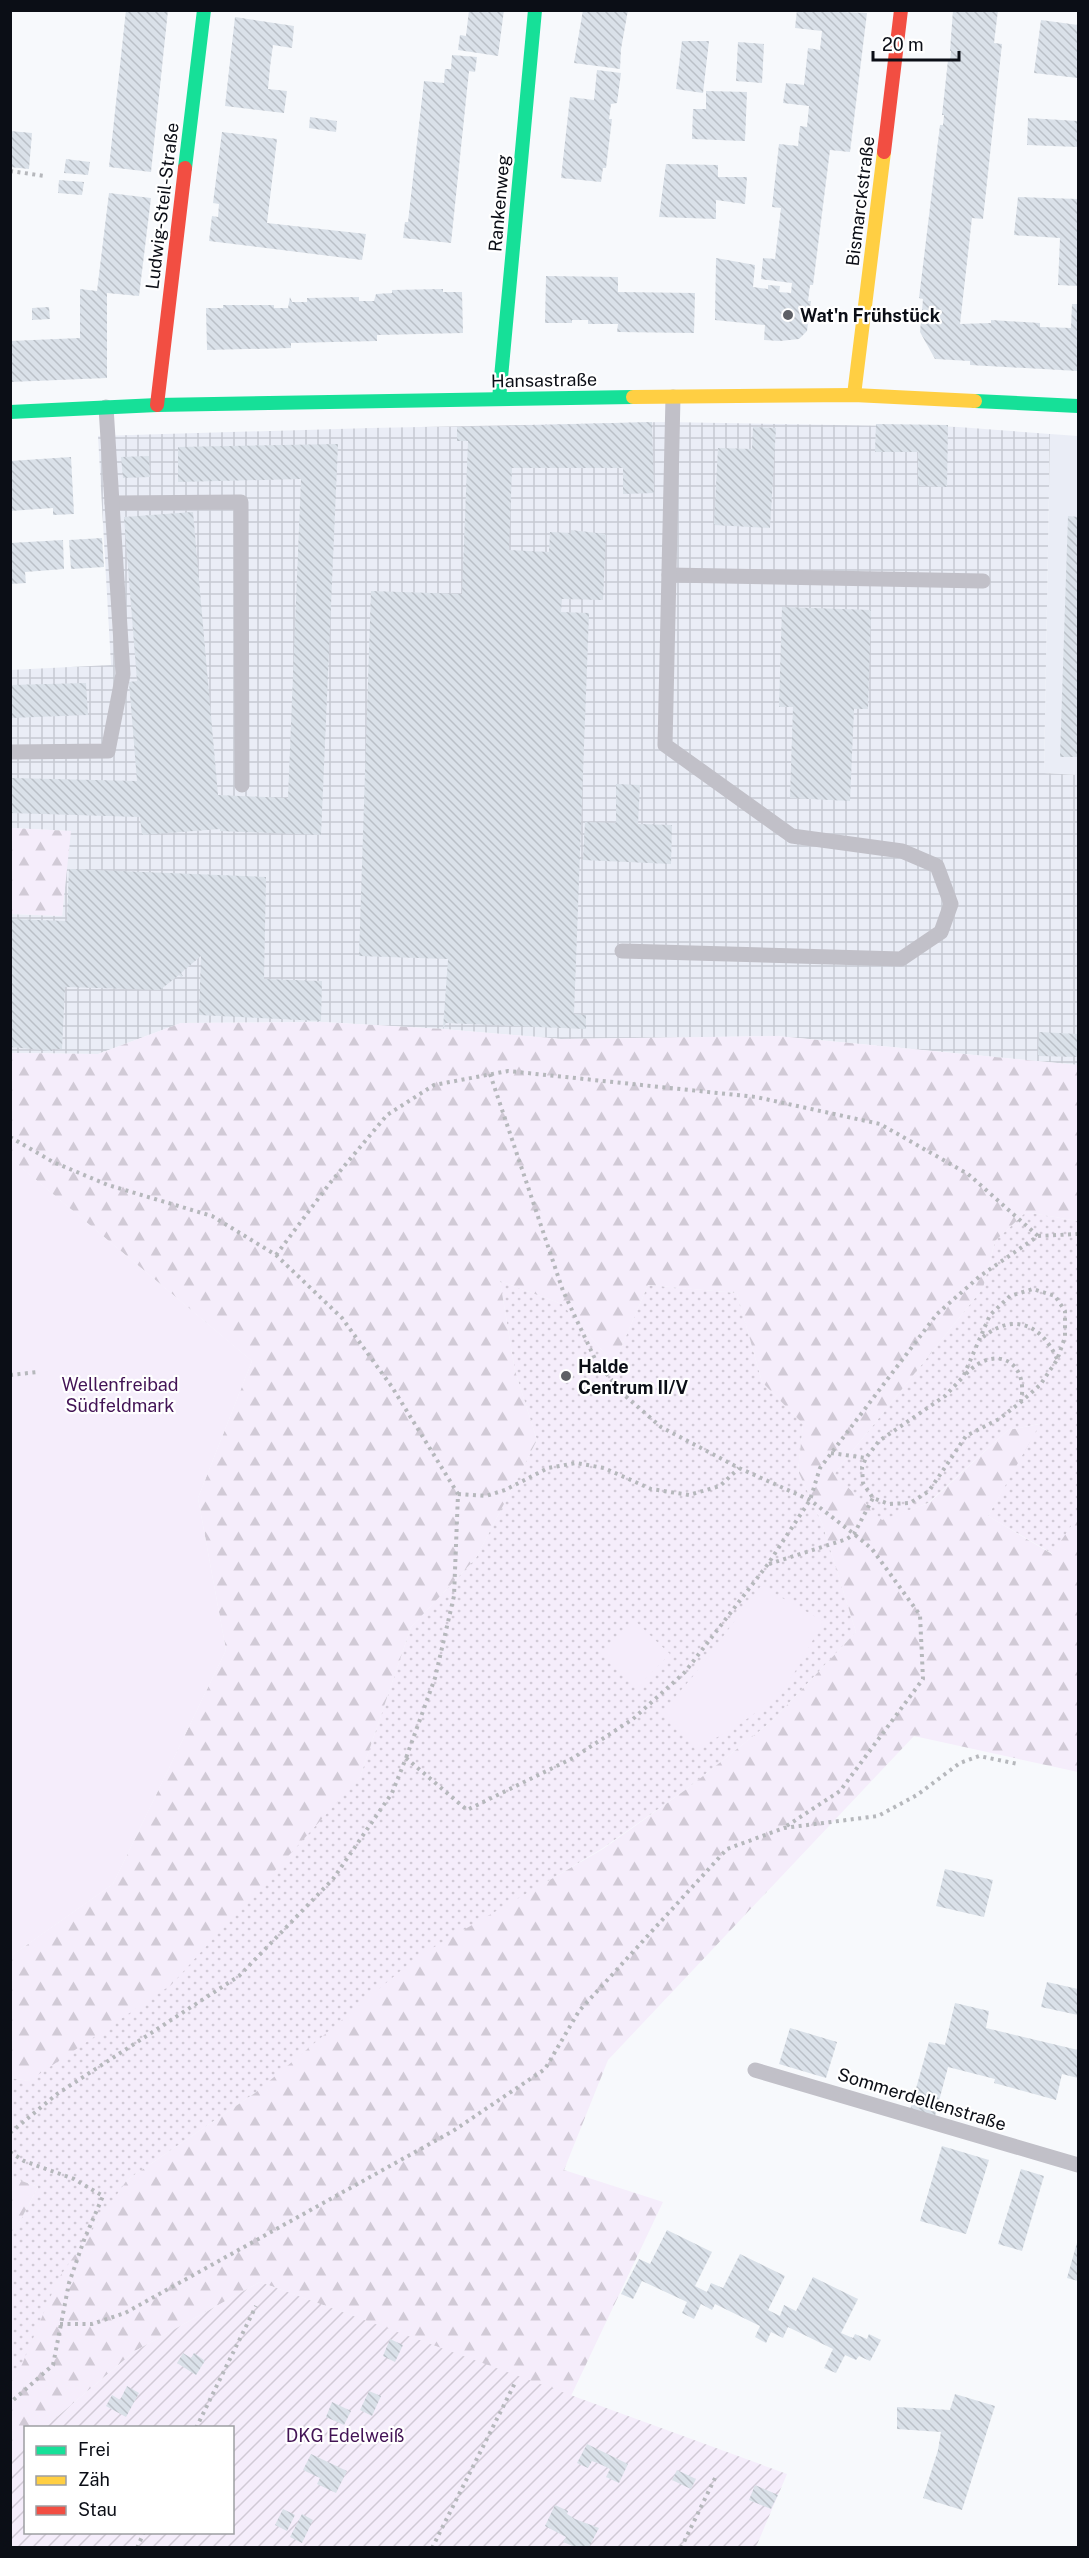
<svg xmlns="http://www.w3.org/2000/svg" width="1089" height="2558" font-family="'Public Sans',sans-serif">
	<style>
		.built { fill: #eaedf6 }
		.industrial { fill: url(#industrial-grid) }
		.grass { fill: url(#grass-dots) }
		.forest { fill: url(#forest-firs) }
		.park { fill: #f5edfb }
		.garden { fill: url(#garden-furrows) }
		.building { fill: url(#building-back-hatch) }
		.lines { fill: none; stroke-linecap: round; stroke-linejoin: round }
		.path { stroke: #b6b8bc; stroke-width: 4; stroke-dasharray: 3 4.5; stroke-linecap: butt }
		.lane { stroke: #c1c0c8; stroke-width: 15 }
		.fast { stroke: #16e098; stroke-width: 14 }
		.slow { stroke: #ffcf43; stroke-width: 14 }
		.jam { stroke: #f24e42; stroke-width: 14 }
		.poi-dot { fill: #5e6066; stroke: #fff; stroke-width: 2 }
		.labels { text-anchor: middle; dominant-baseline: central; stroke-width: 4.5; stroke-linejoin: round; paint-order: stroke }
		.street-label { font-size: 18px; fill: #0b0e16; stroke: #fff }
		.poi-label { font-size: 18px; font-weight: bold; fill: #0b0e16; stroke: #fff; text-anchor: start }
		.park-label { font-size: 18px; fill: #431455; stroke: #fff }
	</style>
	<defs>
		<pattern id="industrial-grid" width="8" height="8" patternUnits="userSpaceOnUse" patternTransform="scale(1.5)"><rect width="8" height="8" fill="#eaedf6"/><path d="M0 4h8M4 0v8" fill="none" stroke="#c7cad2"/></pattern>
		<pattern id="grass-dots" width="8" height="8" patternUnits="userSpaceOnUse" patternTransform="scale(1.5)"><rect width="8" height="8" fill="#f5edfb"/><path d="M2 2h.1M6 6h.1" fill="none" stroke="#d1cad6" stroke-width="1.8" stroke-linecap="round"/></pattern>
		<pattern id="forest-firs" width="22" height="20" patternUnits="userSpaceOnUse" patternTransform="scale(1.5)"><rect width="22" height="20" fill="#f5edfb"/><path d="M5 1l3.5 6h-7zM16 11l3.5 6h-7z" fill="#d1cad6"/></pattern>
		<pattern id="garden-furrows" width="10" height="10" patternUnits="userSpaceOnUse" patternTransform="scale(1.5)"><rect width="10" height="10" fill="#f5edfb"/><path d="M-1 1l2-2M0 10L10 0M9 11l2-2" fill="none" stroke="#d1cad6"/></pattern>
		<pattern id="building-back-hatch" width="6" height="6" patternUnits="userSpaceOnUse" patternTransform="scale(1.5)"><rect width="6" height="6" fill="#dae1e9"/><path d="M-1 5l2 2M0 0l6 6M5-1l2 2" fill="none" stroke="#bac0c7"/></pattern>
	</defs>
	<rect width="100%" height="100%" fill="#f7f9fc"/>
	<polygon class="built" points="1050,434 1078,436 1078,775 1044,773"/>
	<polygon class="industrial" points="666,422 958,427 1050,434 1044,773 1078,775 1078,1065 777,1036 561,1039 443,1029 322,1022 181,1023 98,1054 11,1053 11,914 62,916 70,831 11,828 10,670 111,665 98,436 371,428"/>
	<g class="grass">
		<polygon points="1026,1212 1078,1221 1078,1516 1053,1554 988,1516 1039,1424 1008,1430 928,1503 882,1521 834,1474 983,1288 995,1241"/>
		<polygon points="500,1281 562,1304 614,1364 648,1285 737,1293 762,1382 803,1424 798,1471 822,1523 856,1632 772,1721 688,1788 603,1848 520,1898 255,2093 127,2180 18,2374 11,2381 11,2238 38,2187 11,2177 11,2078 29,2081 360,1777 411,1627 476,1558 537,1440 515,1371"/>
	</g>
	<g class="forest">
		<polygon points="11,828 71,831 62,916 11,914"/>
		<polygon points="322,1022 443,1029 561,1039 777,1036 1078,1065 1078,1221 1026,1212 995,1241 983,1288 834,1474 882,1520 929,1503 1008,1430 1040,1424 988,1516 1052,1554 1078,1516 1078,1772 914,1736 608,2060 564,2170 663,2202 571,2396 260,2282 135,2351 45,2427 26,2428 25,2444 11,2457 11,2381 18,2374 58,2279 127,2180 255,2093 417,1957 603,1849 688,1788 772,1721 856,1632 822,1523 798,1471 803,1424 762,1382 737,1293 648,1285 614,1364 562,1304 500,1281 515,1371 537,1440 476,1558 411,1627 360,1777 171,1985 29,2081 11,2078 11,1956 113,1884 226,1650 198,1498 252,1361 11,1159 11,1053 98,1054 181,1023"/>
		<polygon points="11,2177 38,2187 11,2238 10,2177"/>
	</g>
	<g class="park">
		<polygon points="11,1159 252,1361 198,1498 226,1650 113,1884 11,1956"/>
		<path d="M761,1586L823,1621C810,1644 799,1670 782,1689C758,1715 727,1733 695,1749L664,1710L694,1675Z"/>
		<polygon points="635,1621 670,1654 639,1686 604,1653"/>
	</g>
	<polygon class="garden" points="260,2282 787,2474 756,2547 11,2548 10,2457 25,2444 26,2532 232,2532 232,2428 45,2427 135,2351"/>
	<g class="building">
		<polygon points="126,10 168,10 151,172 109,167"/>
		<polygon points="469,10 504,10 498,56 458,50 460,35 466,36"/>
		<polygon points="583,10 628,10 621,49 620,69 574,63"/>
		<polygon points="797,10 867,13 850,152 830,150 813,285 810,285 808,301 811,301 807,331 799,339 780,341 764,340 765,325 715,320 716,258 755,265 753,287 768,289 768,285 780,286 779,292 791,293 792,283 761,279 763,258 775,259 781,208 772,207 779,144 798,146 800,126 807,127 809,106 783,103 786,83 804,85 808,48 820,50 822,31 795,28"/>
		<polygon points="953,10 998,10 994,43 1002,44 983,219 972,218 960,324 991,323 991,320 1040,323 1040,327 1071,328 1072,304 1078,304 1078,371 970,365 970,361 935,359 920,332 923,299 919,298 940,125 943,125 944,115 942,115 948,60 950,61 951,51 950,51"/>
		<polygon points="235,17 294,26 292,48 273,45 270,67 268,89 287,91 284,113 225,106"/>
		<polygon points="1041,20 1078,25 1078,78 1034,73"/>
		<polygon points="682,41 709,41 703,93 676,89"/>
		<polygon points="738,42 764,44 762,83 736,81"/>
		<polygon points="452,55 477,57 475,72 469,71 451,243 403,238 405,222 408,222 424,81 444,83 445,69 451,69"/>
		<polygon points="597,70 621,73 617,103 611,104 609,119 612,119 606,168 603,168 601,182 561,178 570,97 594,100"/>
		<polygon points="706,91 747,92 745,141 692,139 693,109 706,109"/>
		<polygon points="310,117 337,121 336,132 309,128"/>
		<polygon points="1028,118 1078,121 1078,147 1027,145"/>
		<polygon points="10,131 32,133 29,169 10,167"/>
		<polygon points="222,132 277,139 267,223 366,234 362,260 209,241 212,216 218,217 219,204 213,203"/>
		<polygon points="66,159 90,162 88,175 64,173"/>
		<polygon points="666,164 718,165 718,177 747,177 745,204 716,200 716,219 659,217"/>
		<polygon points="59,180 84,182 82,195 58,193"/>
		<polygon points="109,193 151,198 139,296 107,293 107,378 10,382 10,341 80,338 80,289 97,291"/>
		<polygon points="1018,197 1078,199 1078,286 1058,285 1060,238 1014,235"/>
		<polygon points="546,276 618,277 618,292 695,293 694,333 617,332 618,324 588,324 588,320 572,320 572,323 545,323"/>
		<polygon points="443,289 443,292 462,292 463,333 377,335 377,341 291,343 291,348 207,350 206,308 223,308 223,305 274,305 274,308 288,308 290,297 292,302 307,302 307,298 359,297 359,301 374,301 376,294 392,293 392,290"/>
		<polygon points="49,307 50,319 32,320 32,308"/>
		<polygon points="652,422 654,493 623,494 623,468 512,468 509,550 549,552 550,532 571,533 571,530 606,534 603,600 562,599 561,612 589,613 574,1014 586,1015 586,1029 446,1023 443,1029 448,959 359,956 371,591 462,594 468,441 457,441 457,427"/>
		<polygon points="876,424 948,425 947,487 918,486 918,452 875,452"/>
		<polygon points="753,427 776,428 770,528 714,525 718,448 752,449"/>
		<polygon points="338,444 321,835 220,831 220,829 142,835 140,817 10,813 10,778 137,781 129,682 137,681 124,517 193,512 218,795 288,798 301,479 178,482 178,447"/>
		<polygon points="149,456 150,477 123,478 121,457"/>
		<polygon points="71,457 74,514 53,515 53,508 10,511 10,461"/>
		<polygon points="1068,516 1078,517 1078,757 1060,757"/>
		<polygon points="102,538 104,567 71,569 69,540"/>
		<polygon points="63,540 64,569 25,572 26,583 10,584 10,543"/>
		<polygon points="782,607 871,610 868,709 854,709 850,801 790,798 793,707 779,707"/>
		<polygon points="86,683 88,715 10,718 10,685"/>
		<polygon points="616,784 640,785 638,824 672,825 671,864 583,860 585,822 616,823"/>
		<polygon points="69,869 266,877 264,979 322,981 321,1021 199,1015 201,956 181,973 183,976 181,977 179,975 160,990 65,987 62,1049 52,1049 52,1051 10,1047 10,919 67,921"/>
		<polygon points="1039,1032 1078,1034 1078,1057 1038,1056"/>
		<polygon points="945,1869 993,1880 984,1917 936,1906"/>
		<polygon points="1047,1982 1078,1989 1078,2015 1041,2007"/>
		<polygon points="955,2003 989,2011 986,2028 1078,2050 1078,2078 1062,2074 1056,2100 994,2083 995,2079 948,2067 935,2116 910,2110 929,2042 945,2045"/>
		<polygon points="790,2028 837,2042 826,2078 779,2064"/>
		<polygon points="942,2146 989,2160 966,2234 920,2221"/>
		<polygon points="1021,2169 1044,2176 1022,2251 998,2244"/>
		<polygon points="667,2230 712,2252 695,2286 707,2292 711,2283 723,2288 740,2254 785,2276 768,2310 780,2316 784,2305 796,2311 813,2277 858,2299 841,2333 853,2338 855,2334 867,2339 869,2334 881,2340 870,2361 859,2356 856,2360 845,2355 836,2373 824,2368 833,2349 788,2327 783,2338 771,2332 766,2343 755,2337 760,2326 715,2304 712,2310 701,2304 694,2319 682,2313 687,2302 642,2281 633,2299 621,2294 639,2259 650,2264"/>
		<polygon points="1078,2239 1078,2281 1067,2278"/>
		<polygon points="390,2339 403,2345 395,2362 383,2356"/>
		<polygon points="183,2353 191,2358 194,2353 205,2361 196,2375 177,2363"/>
		<polygon points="127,2386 139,2393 126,2417 106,2406 112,2395 120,2400"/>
		<polygon points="369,2391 381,2396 372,2416 360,2410"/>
		<polygon points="955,2394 995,2406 962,2510 923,2498 938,2450 941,2432 897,2429 897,2407 950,2410"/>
		<polygon points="332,2402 351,2411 344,2425 326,2417"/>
		<polygon points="587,2444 628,2464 619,2483 606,2477 610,2469 602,2465 592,2461 588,2468 577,2463"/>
		<polygon points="311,2454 347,2471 336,2493 317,2484 320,2478 303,2470"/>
		<polygon points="677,2470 696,2479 691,2489 672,2480"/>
		<polygon points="755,2485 778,2495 771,2509 749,2500"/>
		<polygon points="555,2505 568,2511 567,2514 575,2519 599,2528 589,2547 575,2547 563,2542 566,2537 545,2526"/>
		<polygon points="283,2509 295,2515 287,2531 275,2525"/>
		<polygon points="302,2514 313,2520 302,2543 290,2537"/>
	</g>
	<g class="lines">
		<g class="path">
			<polyline points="10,171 45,176"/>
			<polyline points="490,1074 563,1291 596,1361 623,1394 661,1427 739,1468 810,1500 854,1534 872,1549 920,1615 923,1679 840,1791 785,1827"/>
			<polyline points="10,1137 53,1162 108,1185 212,1216 276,1255 342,1318 392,1387 458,1494 454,1596 435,1678 406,1758"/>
			<polyline points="276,1255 330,1183 387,1115 434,1085 508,1071 756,1097 880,1124 968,1174 1038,1236"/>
			<path d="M983,1337C1014,1312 1042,1325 1057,1359"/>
			<path d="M966,1374C994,1344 1029,1360 1021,1401"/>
			<polyline points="10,1375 38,1372"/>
			<polyline points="831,1453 866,1458 879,1441 945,1396 963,1377 990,1315 1010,1296 1033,1289 1055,1296 1065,1311 1065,1337 1057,1360 1040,1385 1021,1402 999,1419 966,1436 929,1491 910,1503 889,1504 873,1498 863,1483 862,1467 866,1458"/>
			<polyline points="458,1494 486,1496 505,1490 548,1468 576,1463 604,1468 651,1489 689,1495 720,1486 739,1468"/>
			<polyline points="769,1564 847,1539 854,1534 873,1498"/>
			<polyline points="10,2133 57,2094 239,1976 333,1879 392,1793 406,1758 467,1810 573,1758 633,1719 685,1672 768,1564 810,1500 820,1468 937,1314 980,1276 1038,1236 1078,1234"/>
			<polyline points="10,2152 24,2161 74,2179 103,2196 84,2240 69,2283 53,2365 10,2403"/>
			<polyline points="60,2324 92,2324 125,2313 453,2131 545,2069 579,2011 727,1849 784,1828 878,1816 917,1795 960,1763 979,1756 1018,1764"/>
			<polyline points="196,2428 256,2306"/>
			<polyline points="137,2548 144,2532"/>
			<polyline points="432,2548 516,2381"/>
			<polyline points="681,2548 715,2478"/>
		</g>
		<g class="lane">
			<polyline points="106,407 112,503 241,502 242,785"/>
			<polyline points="669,575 983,581"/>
			<polyline points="10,752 108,751 123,674 112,503"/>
			<polyline points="622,951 901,959 941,932 951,904 937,866 902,851 792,836 665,745 673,397"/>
			<polyline points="755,2070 1078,2165"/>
		</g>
		<g class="fast">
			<polyline points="185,168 204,10"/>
			<polyline points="499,399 535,10"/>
			<polyline points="975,401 1078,406"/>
			<polyline points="10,412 157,405 633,397"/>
		</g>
		<g class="slow">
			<polyline points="854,395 884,152"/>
			<polyline points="633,397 854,395 975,401"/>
		</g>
		<g class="jam">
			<polyline points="884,152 901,10"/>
			<polyline points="157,405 185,168"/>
		</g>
	</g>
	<g class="poi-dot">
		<circle cx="788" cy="315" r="6"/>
		<circle cx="566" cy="1376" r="6"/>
	</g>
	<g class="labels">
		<g class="street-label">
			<text transform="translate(860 201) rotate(-83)">Bismarckstraße</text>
			<text transform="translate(499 203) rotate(-85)">Rankenweg</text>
			<text transform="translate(162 206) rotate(-83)">Ludwig-Steil-Straße</text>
			<text transform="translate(544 380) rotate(-1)">Hansastraße</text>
			<text transform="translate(922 2099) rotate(17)">Sommerdellenstraße</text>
		</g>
		<g class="poi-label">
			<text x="800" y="315">Wat'n Frühstück</text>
			<text x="578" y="1366">Halde<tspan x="578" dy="21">Centrum II/V</tspan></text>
		</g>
		<g class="park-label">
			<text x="120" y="1384">Wellenfreibad<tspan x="120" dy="21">Südfeldmark</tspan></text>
			<text x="345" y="2435">DKG Edelweiß</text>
		</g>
	</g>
	<rect width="1089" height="2558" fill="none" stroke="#0b0e16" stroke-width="24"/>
	<rect x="24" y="2426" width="210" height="108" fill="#ffffff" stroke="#9d9fa2" stroke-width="1.5"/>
	<rect x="36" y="2446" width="30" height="9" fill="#16e098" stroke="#9d9fa2" stroke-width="1.5"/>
	<text x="78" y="2456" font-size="18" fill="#0b0e16">Frei</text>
	<rect x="36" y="2476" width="30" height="9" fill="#ffcf43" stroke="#9d9fa2" stroke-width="1.5"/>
	<text x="78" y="2486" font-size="18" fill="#0b0e16">Zäh</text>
	<rect x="36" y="2506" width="30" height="9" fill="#f24e42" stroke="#9d9fa2" stroke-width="1.5"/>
	<text x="78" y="2516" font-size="18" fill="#0b0e16">Stau</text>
	<path d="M873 51v9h86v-9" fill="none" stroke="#0b0e16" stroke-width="3"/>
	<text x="882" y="51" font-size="18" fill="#0b0e16" stroke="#ffffff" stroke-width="4.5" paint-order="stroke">20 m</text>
</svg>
